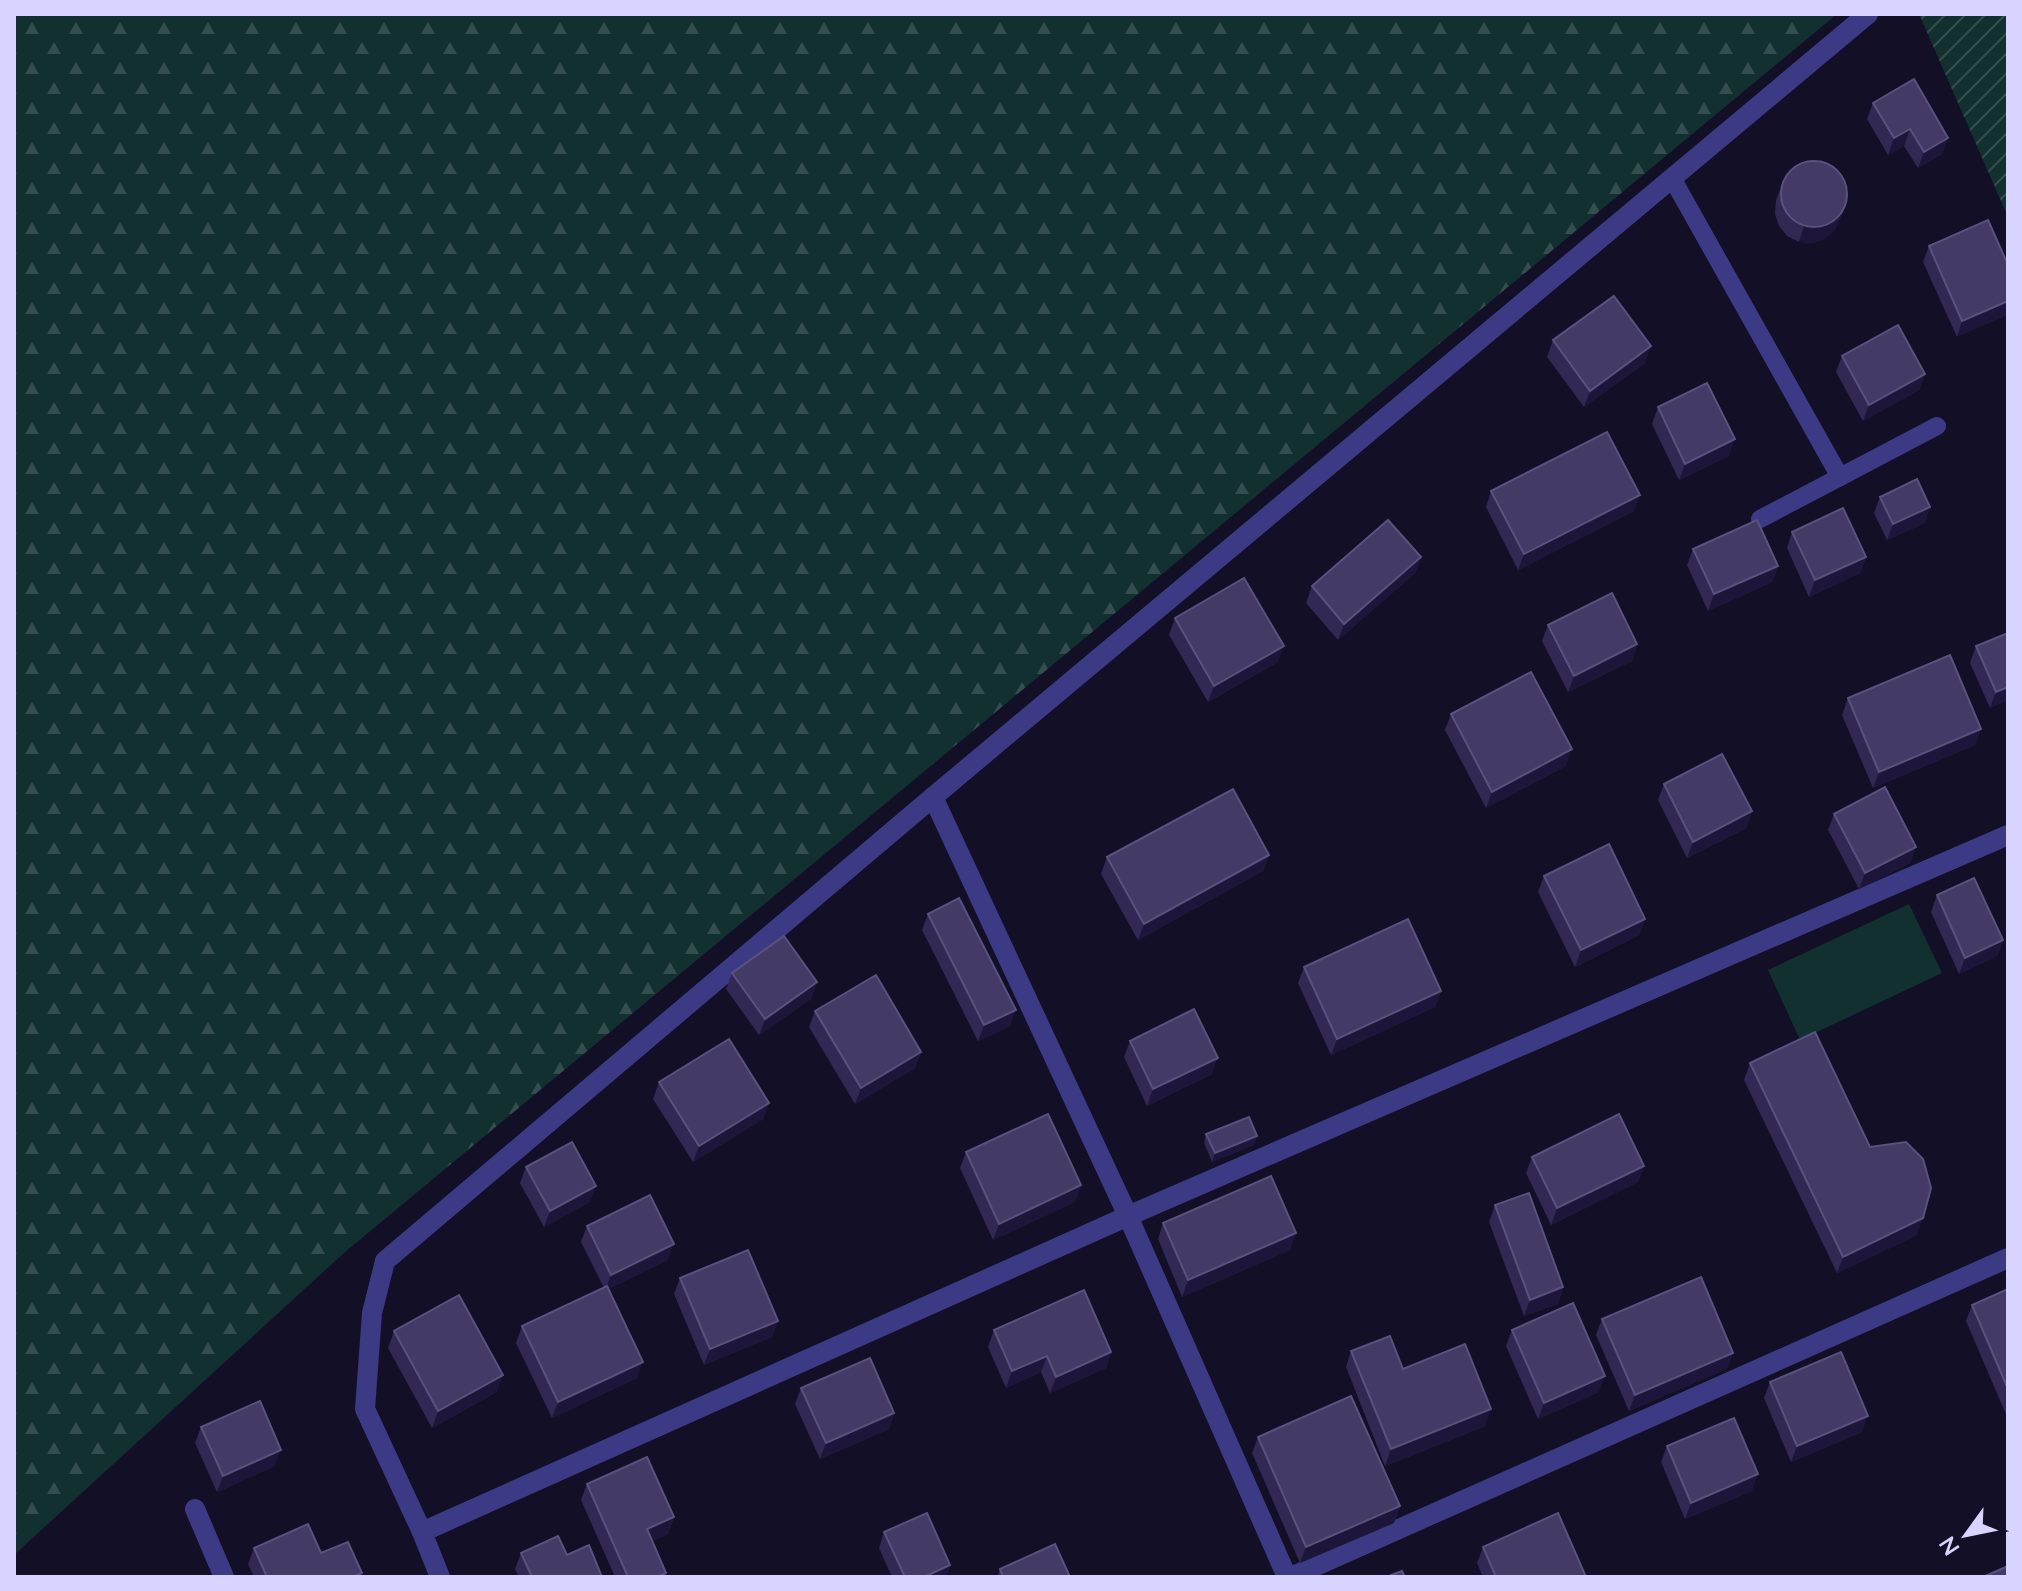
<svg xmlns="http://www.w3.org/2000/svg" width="2022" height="1591" font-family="Lato,sans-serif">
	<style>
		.forest { fill: url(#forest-firs) }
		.garden { fill: url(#garden-furrows) }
		.pitch { fill: #12302f }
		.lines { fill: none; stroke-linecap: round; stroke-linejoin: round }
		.lane { stroke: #3d3a85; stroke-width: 18 }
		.street { stroke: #3d3a85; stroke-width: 20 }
		.wall { fill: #312854 }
		.shaded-wall { fill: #1d163a }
		.building { fill: #433a66; stroke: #5a527e; stroke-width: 2 }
	</style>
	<defs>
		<pattern id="forest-firs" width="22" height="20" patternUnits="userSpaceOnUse" patternTransform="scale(2)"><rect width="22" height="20" fill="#12302f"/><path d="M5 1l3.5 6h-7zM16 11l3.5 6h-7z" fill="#344d4e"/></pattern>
		<pattern id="garden-furrows" width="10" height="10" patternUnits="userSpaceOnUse" patternTransform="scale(2)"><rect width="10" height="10" fill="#12302f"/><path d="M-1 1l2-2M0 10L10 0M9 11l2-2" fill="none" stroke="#344d4e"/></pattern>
	</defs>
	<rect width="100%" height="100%" fill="#130f26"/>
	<polygon class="forest" points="14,14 1837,14 345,1252 14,1555"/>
	<polygon class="garden" points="1919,14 2008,14 2008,217"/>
	<polygon class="pitch" points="1909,904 1942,973 1800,1040 1768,970"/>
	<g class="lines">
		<g class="lane">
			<polyline points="1672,178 1840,477 1937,426"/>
			<polyline points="1760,519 1840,477"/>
		</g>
		<g class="street">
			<polyline points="933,797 1128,1216 1287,1577"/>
			<polyline points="195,1509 224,1577"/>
			<polyline points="422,1532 1128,1216 2008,835"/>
			<polyline points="440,1577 422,1532 365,1409 372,1313 385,1261 933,797 1868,14"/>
			<polyline points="1291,1577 2008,1258"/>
		</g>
	</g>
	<g class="wall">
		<polygon points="1873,103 1948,138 1942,154 1918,168 1904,146 1888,155 1867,119"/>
		<polygon points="1782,184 1846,203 1840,219 1834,231 1824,239 1812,243 1799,242 1787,236 1779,226 1775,214 1776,200"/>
		<polygon points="1929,246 2008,265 1957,337 1923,262"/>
		<polygon points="1553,340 1645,363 1584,407 1547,357"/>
		<polygon points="1842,356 1925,374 1919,390 1863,421 1836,372"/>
		<polygon points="1658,407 1729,456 1679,480 1652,424"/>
		<polygon points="1491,491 1634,511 1518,570 1486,507"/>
		<polygon points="1880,497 1925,523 1887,540 1874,513"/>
		<polygon points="1792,532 1866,557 1860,573 1809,597 1787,548"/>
		<polygon points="1693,549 1778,566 1772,582 1708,611 1687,565"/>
		<polygon points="1421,557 1415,573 1338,640 1306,603 1312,586"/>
		<polygon points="1175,618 1278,662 1208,702 1169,635"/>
		<polygon points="1548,625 1637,644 1632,661 1568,692 1542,641"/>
		<polygon points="1976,646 2008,700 1990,708 1970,663"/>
		<polygon points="1848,698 1981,729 1975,745 1873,788 1842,715"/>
		<polygon points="1451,714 1566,766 1486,808 1445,730"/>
		<polygon points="1664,784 1752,811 1746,828 1687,858 1658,800"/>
		<polygon points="1834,814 1916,847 1910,863 1859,889 1828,830"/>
		<polygon points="1269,855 1263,871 1138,940 1101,874 1107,857"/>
		<polygon points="1544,876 1645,919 1639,935 1575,967 1538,892"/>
		<polygon points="1937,895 2003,940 1997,956 1959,974 1931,912"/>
		<polygon points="928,914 1010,1026 978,1041 922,930"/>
		<polygon points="1304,967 1441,991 1435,1007 1331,1055 1298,983"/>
		<polygon points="732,973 817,982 811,999 759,1035 726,989"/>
		<polygon points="815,1011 921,1052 915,1068 855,1104 809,1027"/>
		<polygon points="1130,1041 1212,1074 1147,1106 1124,1057"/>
		<polygon points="1750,1063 1870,1147 1917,1235 1837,1273 1744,1080"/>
		<polygon points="659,1082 769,1103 763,1119 693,1162 653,1099"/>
		<polygon points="1206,1134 1257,1136 1254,1145 1212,1162 1204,1143"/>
		<polygon points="966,1152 1081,1185 1075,1202 993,1240 960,1168"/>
		<polygon points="1532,1157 1644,1166 1638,1182 1551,1225 1526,1173"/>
		<polygon points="526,1167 590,1202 544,1227 520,1183"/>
		<polygon points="1495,1205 1563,1287 1558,1304 1524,1316 1489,1222"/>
		<polygon points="1163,1223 1290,1250 1182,1297 1158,1239"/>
		<polygon points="587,1226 668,1260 608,1289 637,1378 552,1418 516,1343 522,1326 604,1288 581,1242"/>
		<polygon points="680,1278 778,1321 772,1337 704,1365 674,1294"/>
		<polygon points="2008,1289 2008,1419 1966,1321 1972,1305"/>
		<polygon points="1602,1319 1733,1353 1727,1369 1629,1411 1596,1335"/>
		<polygon points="994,1330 1111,1352 1106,1368 1050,1393 1041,1372 1006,1388 988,1347"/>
		<polygon points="1512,1330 1599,1392 1538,1419 1506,1346"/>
		<polygon points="394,1331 497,1392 432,1428 388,1348"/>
		<polygon points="1351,1351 1403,1369 1485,1426 1385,1466 1346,1367"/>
		<polygon points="1770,1382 1862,1432 1791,1462 1764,1398"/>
		<polygon points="801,1388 894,1413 889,1429 820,1459 795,1404"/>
		<polygon points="201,1427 275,1466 217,1492 195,1443"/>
		<polygon points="1258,1437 1400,1506 1394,1523 1300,1563 1252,1453"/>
		<polygon points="1667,1446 1752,1491 1685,1519 1661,1462"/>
		<polygon points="587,1484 674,1517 668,1534 652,1541 666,1573 665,1577 615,1577 581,1500"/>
		<polygon points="884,1532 950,1565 946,1577 892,1577 879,1548"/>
		<polygon points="1483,1547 1586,1577 1483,1577 1477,1563"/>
		<polygon points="254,1548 362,1573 360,1577 254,1577 248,1564"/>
		<polygon points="521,1553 567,1555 602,1577 519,1577 515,1569"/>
		<polygon points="1000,1569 1070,1577 997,1577"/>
	</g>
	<g class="shaded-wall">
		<polygon points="1910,129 1904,146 1888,155 1894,138"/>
		<polygon points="1948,138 1942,154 1918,168 1924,152"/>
		<polygon points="1846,203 1840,219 1834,231 1824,239 1812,243 1799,242 1804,226"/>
		<polygon points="2008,301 2008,315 1957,337 1962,321"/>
		<polygon points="1651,346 1645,363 1584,407 1590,391"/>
		<polygon points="1925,374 1919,390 1863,421 1869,405"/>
		<polygon points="1735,439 1729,456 1679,480 1685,464"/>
		<polygon points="1640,495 1634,511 1518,570 1524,554"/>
		<polygon points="1930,507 1925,523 1887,540 1893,524"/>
		<polygon points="1421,557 1415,573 1338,640 1344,624"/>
		<polygon points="1866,557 1860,573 1809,597 1815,580"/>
		<polygon points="1778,566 1772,582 1708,611 1714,594"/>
		<polygon points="1637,644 1632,661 1568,692 1574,676"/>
		<polygon points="1284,646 1278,662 1208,702 1214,686"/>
		<polygon points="2008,687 2008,700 1990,708 1996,692"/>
		<polygon points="1981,729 1975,745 1873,788 1879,772"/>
		<polygon points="1572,749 1566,766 1486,808 1492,792"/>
		<polygon points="1752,811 1746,828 1687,858 1693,842"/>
		<polygon points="1916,847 1910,863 1859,889 1865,873"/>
		<polygon points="1269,855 1263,871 1138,940 1144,924"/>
		<polygon points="1645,919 1639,935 1575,967 1581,950"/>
		<polygon points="2003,940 1997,956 1959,974 1965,958"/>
		<polygon points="817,982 811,999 759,1035 765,1019"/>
		<polygon points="1441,991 1435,1007 1331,1055 1337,1039"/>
		<polygon points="1016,1010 1010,1026 978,1041 984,1025"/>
		<polygon points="921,1052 915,1068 855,1104 861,1088"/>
		<polygon points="1218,1058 1212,1074 1147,1106 1153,1089"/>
		<polygon points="769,1103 763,1119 693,1162 699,1146"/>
		<polygon points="1257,1136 1254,1145 1212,1162 1215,1153"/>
		<polygon points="1644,1166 1638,1182 1551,1225 1557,1208"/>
		<polygon points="1081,1185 1075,1202 993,1240 999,1224"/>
		<polygon points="596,1186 590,1202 544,1227 550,1211"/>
		<polygon points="1923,1218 1917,1235 1837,1273 1843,1257"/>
		<polygon points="1296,1233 1290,1250 1182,1297 1188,1280"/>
		<polygon points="674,1244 668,1260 605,1291 611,1275"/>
		<polygon points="1563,1287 1558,1304 1524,1316 1530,1300"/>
		<polygon points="778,1321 772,1337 704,1365 710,1349"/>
		<polygon points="1111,1352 1106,1368 1050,1393 1056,1377"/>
		<polygon points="1733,1353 1727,1369 1629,1411 1635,1395"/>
		<polygon points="1047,1356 1041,1372 1006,1388 1012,1371"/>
		<polygon points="643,1362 637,1378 552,1418 558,1402"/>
		<polygon points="503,1375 497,1392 432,1428 438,1411"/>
		<polygon points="1605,1376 1599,1392 1538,1419 1544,1403"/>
		<polygon points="1491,1409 1485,1426 1385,1466 1391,1449"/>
		<polygon points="894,1413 889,1429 820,1459 826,1443"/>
		<polygon points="1868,1416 1862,1432 1791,1462 1797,1446"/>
		<polygon points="281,1450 275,1466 217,1492 223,1476"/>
		<polygon points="1758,1474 1752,1491 1685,1519 1691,1503"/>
		<polygon points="1400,1506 1394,1523 1300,1563 1306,1547"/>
		<polygon points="674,1517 668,1534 641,1546 647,1529"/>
		<polygon points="950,1565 946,1577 924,1577"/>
	</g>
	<g class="building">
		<polygon points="1914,79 1948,138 1924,152 1910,129 1894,138 1873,103"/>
		<circle cx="1814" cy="194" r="33"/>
		<polygon points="1988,220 2008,265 2008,301 1962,321 1929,246"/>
		<polygon points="1614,296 1651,346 1590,391 1553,340"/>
		<polygon points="1898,325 1925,374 1869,405 1842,356"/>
		<polygon points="1707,383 1735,439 1685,464 1658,407"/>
		<polygon points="1607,432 1640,495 1524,554 1491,491"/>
		<polygon points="1917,479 1930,507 1893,524 1880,497"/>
		<polygon points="1843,508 1866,557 1815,580 1792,532"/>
		<polygon points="1388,520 1421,557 1344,624 1312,586"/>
		<polygon points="1757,520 1778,566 1714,594 1693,549"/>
		<polygon points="1244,578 1284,646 1214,686 1175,618"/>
		<polygon points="1612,593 1637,644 1574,676 1548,625"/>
		<polygon points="2008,633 2008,687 1996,692 1976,646"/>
		<polygon points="1950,655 1981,729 1879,772 1848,698"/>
		<polygon points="1531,672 1572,749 1492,792 1451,714"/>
		<polygon points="1722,754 1752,811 1693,842 1664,784"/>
		<polygon points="1885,787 1916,847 1865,873 1834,814"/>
		<polygon points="1233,789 1269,855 1144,924 1107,857"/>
		<polygon points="1609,844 1645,919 1581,950 1544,876"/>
		<polygon points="1974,878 2003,940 1965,958 1937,895"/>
		<polygon points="959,898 1016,1010 984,1025 928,914"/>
		<polygon points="1408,919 1441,991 1337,1039 1304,967"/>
		<polygon points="784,936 817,982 765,1019 732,973"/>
		<polygon points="876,975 921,1052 861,1088 815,1011"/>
		<polygon points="1194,1009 1218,1058 1153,1089 1130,1041"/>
		<polygon points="1815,1032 1870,1147 1906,1142 1923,1159 1931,1188 1923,1218 1843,1257 1750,1063"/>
		<polygon points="729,1039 769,1103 699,1146 659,1082"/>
		<polygon points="1048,1114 1081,1185 999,1224 966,1152"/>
		<polygon points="1619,1114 1644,1166 1557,1208 1532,1157"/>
		<polygon points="1249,1117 1257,1136 1215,1153 1206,1134"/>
		<polygon points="572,1142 596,1186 550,1211 526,1167"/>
		<polygon points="1271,1176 1296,1233 1188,1280 1163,1223"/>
		<polygon points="1529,1193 1563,1287 1530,1300 1495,1205"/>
		<polygon points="650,1195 674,1244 611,1275 587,1226"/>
		<polygon points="748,1250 778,1321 710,1349 680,1278"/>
		<polygon points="1701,1277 1733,1353 1635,1395 1602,1319"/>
		<polygon points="607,1286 643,1362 558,1402 522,1326"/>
		<polygon points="2008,1289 2008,1389 1972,1305"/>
		<polygon points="1084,1290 1111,1352 1056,1377 1047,1356 1012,1371 994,1330"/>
		<polygon points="459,1295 503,1375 438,1411 394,1331"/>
		<polygon points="1573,1303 1605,1376 1544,1403 1512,1330"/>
		<polygon points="1390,1336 1403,1369 1465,1344 1491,1409 1391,1449 1351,1351"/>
		<polygon points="1841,1352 1868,1416 1797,1446 1770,1382"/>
		<polygon points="870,1358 894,1413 826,1443 801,1388"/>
		<polygon points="1351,1396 1400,1506 1306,1547 1258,1437"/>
		<polygon points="260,1401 281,1450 223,1476 201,1427"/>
		<polygon points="1734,1418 1758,1474 1691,1503 1667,1446"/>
		<polygon points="647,1457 674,1517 647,1529 666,1573 657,1577 628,1577 587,1484"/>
		<polygon points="927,1513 950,1565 924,1577 905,1577 884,1532"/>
		<polygon points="1558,1513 1586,1577 1496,1577 1483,1547"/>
		<polygon points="308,1524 321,1553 348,1542 362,1573 352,1577 267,1577 254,1548"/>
		<polygon points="558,1536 567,1555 589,1545 602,1577 532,1577 521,1553"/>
		<polygon points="1055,1544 1070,1577 1003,1577 1000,1569"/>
		<polygon points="2008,1566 2008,1577 1983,1577"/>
		<polygon points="1402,1571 1405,1577 1386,1577"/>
	</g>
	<rect width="2022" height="1591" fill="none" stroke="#d9d4ff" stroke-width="32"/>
	<g transform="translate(1966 1535) rotate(237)" stroke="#130f26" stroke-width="6" paint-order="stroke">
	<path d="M0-6L14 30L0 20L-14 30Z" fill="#d9d4ff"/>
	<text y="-12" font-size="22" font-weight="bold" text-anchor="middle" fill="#d9d4ff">N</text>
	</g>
</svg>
